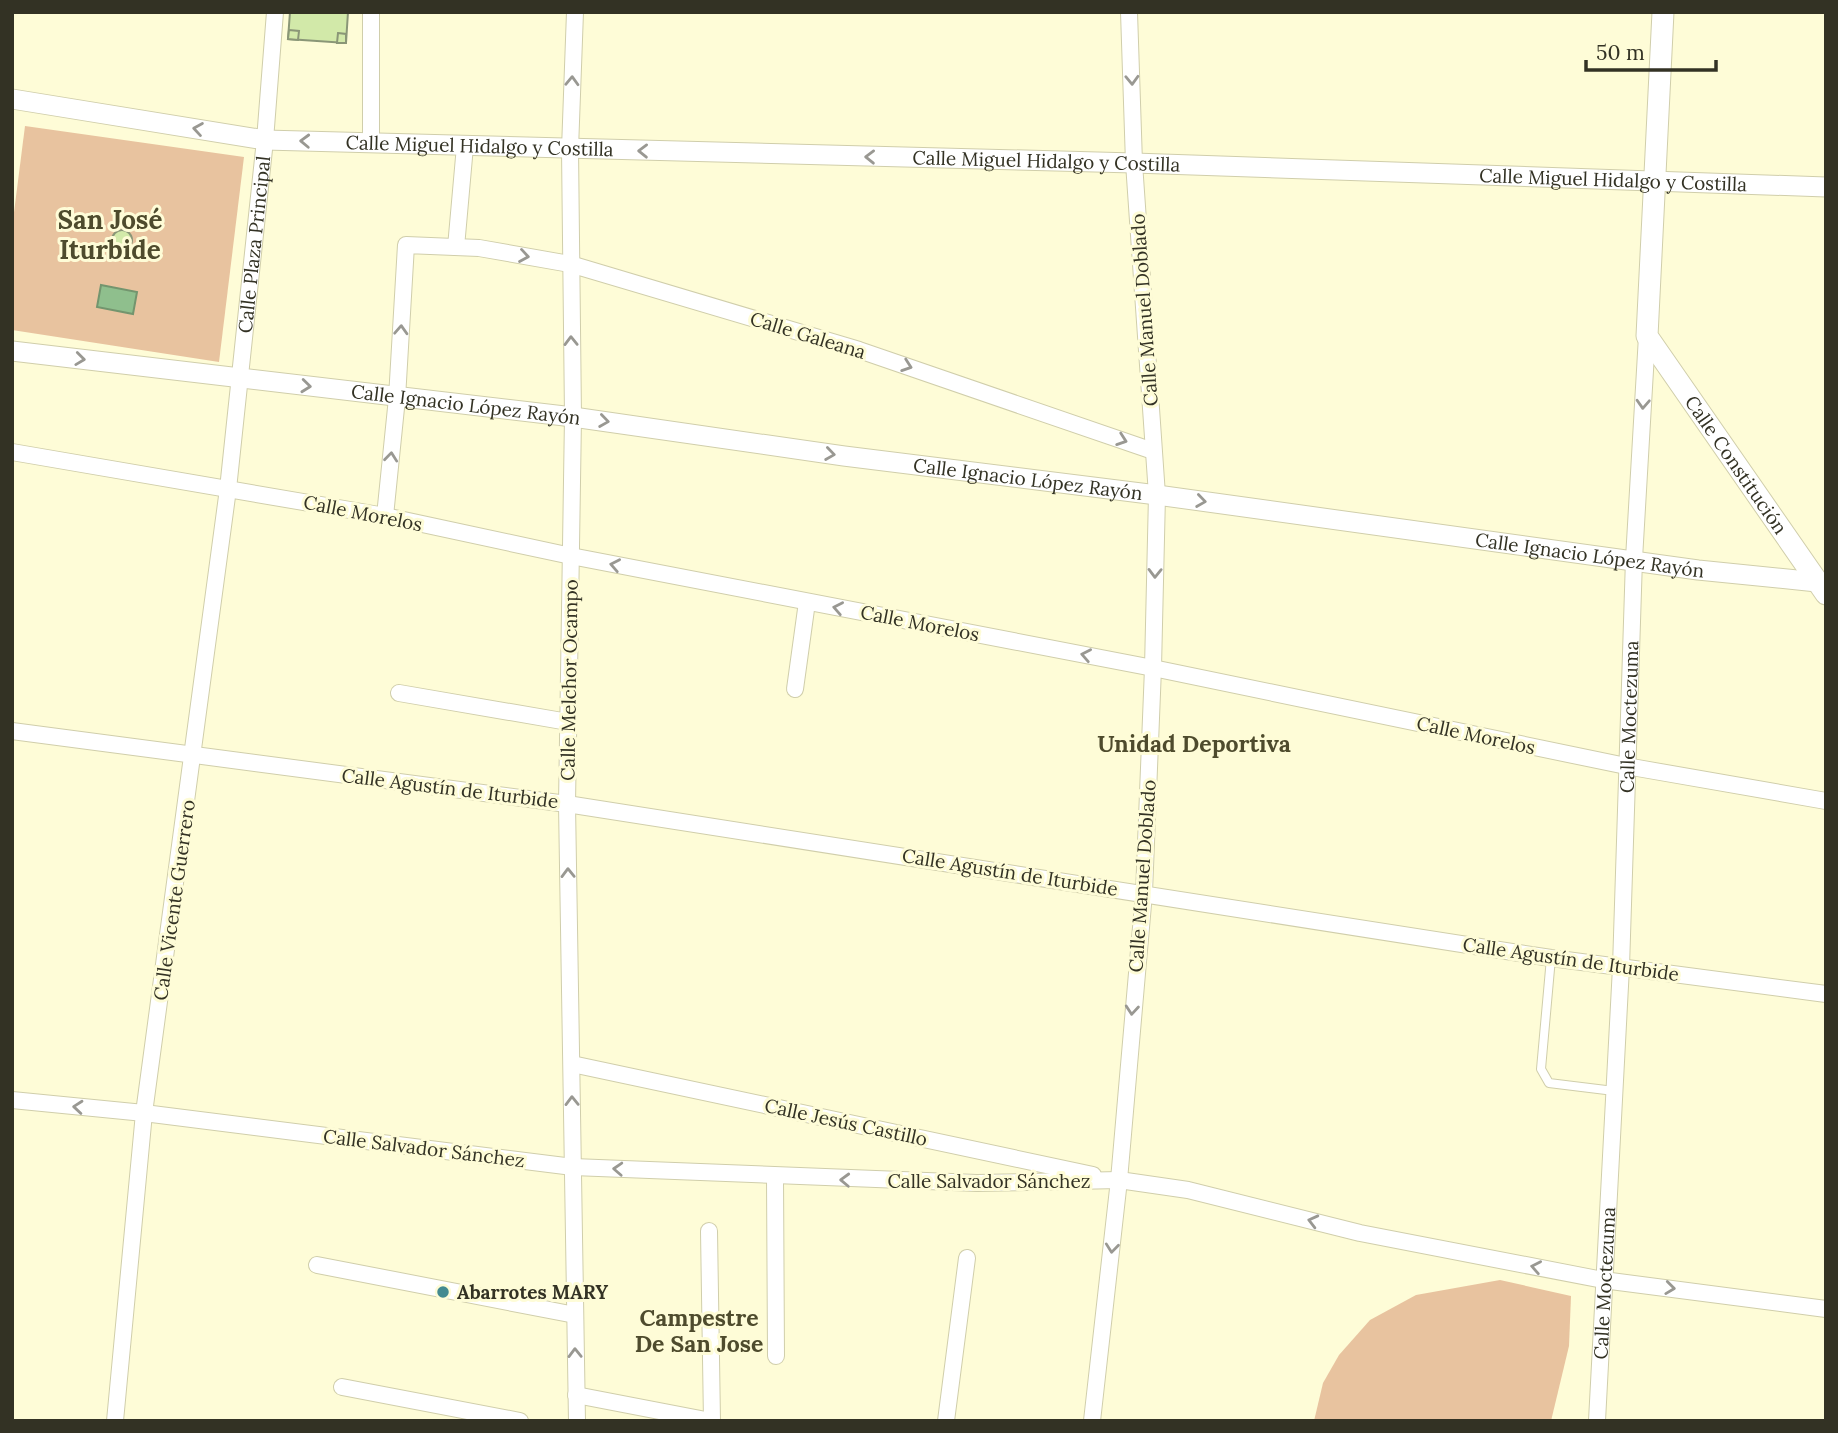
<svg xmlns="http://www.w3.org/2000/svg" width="1838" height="1433" font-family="Lora,serif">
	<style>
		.green { fill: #e8c39f }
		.water { fill: #8fbf8d; stroke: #73956e; stroke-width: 2 }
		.building { fill: #d2e9a9; stroke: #8a9677; stroke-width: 2 }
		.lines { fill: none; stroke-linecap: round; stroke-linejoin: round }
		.service-casing { stroke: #d0ceab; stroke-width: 10 }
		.minor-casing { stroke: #d0ceab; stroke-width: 18 }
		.tertiary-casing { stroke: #d0ceab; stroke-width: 21 }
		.secondary-casing { stroke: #d0ceab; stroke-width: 23 }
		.service { stroke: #fff; stroke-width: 8 }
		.minor { stroke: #fff; stroke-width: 16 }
		.tertiary { stroke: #fff; stroke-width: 19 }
		.secondary { stroke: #fff; stroke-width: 21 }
		.oneway { stroke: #999892 }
		.poi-dot { fill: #438a90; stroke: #fefcd7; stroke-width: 2.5 }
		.labels { text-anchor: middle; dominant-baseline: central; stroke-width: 6; stroke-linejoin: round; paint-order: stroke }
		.street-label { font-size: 19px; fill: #333224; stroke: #fefcd7 }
		.poi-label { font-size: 19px; font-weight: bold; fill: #333224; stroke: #fefcd7; text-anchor: start }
		.quarter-label { font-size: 23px; font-weight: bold; fill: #4e4b2d; stroke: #fefcd7 }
		.district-label { font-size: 26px; font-weight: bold; fill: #4e4b2d; stroke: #fefcd7 }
	</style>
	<rect width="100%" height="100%" fill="#fefcd7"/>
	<g class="green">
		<polygon points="25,126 244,157 219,362 12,330 12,228"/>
		<polygon points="1500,1280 1571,1296 1569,1346 1551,1421 1314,1421 1323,1383 1339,1355 1370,1320 1416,1295"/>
	</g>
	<polygon class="water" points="101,285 137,292 133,314 97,307"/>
	<g class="building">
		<polygon points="290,12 348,12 346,43 288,39"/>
		<polygon points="289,30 299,31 298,40 288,39"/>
		<polygon points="338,33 346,34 346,43 337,43"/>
		<circle cx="122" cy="240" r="10"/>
	</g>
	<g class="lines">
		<defs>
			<polyline id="service" points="1551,958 1541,1069 1549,1083 1614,1091"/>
			<g id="minor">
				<polyline points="371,12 371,144"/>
				<polyline points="575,12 570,149 573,417 567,804 577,1421"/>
				<polyline points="456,247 465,146"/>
				<polyline points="12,452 385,516 571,556 1153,668 1626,766 1826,801"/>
				<polyline points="385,516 397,398 406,245 479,248 570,264 859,350 1153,451"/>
				<polyline points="795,689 807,602"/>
				<polyline points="399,693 568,722"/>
				<polyline points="12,731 567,804 1551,958 1826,994"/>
				<polyline points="572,1064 1093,1175"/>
				<polyline points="12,1100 144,1113 573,1167 977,1183 1119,1180 1188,1190 1360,1233 1603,1280 1826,1309"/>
				<polyline points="775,1178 776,1356"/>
				<polyline points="709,1231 712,1421"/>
				<polyline points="317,1265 575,1315"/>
				<polyline points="342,1387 520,1421"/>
				<polyline points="576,1395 711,1421"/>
				<path id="s1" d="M115,1421L144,1113L228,489L265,140L275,12"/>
				<polyline points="946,1421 967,1258"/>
				<polyline points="1092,1421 1119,1180 1144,893 1153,668 1157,495 1134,163 1129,12"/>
				<path id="s2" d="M1597,1421L1621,967L1634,559L1647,336"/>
			</g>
			<g id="tertiary">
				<path id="s3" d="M12,99L265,140L1134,163L1826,187"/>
				<path id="s4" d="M12,351L573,417L844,456L1157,495L1698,570L1817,582"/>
			</g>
			<g id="secondary">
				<path id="s5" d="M1663,12L1647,336L1826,594"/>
			</g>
		</defs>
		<use href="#service" class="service-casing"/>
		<use href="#minor" class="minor-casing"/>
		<use href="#tertiary" class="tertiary-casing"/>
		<use href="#secondary" class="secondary-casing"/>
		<use href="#service" class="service"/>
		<use href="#minor" class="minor"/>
		<use href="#tertiary" class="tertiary"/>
		<use href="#secondary" class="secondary"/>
	</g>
	<defs><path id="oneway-chevron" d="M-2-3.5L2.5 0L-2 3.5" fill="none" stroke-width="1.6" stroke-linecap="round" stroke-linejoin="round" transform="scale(1.75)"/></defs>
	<g class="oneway">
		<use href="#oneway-chevron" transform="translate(1132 80) rotate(88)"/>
		<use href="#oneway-chevron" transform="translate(572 81) rotate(-88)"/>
		<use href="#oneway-chevron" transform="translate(198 129) rotate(-171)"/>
		<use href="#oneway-chevron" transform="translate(305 141) rotate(-178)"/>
		<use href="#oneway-chevron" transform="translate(643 151) rotate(-179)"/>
		<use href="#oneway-chevron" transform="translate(870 157) rotate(-179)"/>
		<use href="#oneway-chevron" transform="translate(524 256) rotate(9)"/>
		<use href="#oneway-chevron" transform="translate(401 330) rotate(-87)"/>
		<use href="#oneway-chevron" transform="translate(571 341) rotate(-91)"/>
		<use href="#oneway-chevron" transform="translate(80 359) rotate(7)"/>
		<use href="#oneway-chevron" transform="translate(907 366) rotate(19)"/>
		<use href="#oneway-chevron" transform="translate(306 386) rotate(6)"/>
		<use href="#oneway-chevron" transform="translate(1643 404) rotate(93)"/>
		<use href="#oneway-chevron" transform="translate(604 421) rotate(8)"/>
		<use href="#oneway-chevron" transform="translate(1122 440) rotate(19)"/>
		<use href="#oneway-chevron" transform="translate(830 454) rotate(8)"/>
		<use href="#oneway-chevron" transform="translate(391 457) rotate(-84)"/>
		<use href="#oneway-chevron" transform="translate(1201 501) rotate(8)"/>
		<use href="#oneway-chevron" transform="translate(615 565) rotate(-169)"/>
		<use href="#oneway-chevron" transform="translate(1155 573) rotate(91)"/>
		<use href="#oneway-chevron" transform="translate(838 608) rotate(-169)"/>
		<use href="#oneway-chevron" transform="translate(1086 655) rotate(-169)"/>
		<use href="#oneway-chevron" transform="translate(568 873) rotate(-91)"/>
		<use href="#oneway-chevron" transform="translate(1132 1010) rotate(95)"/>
		<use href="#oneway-chevron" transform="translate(572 1101) rotate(-91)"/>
		<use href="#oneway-chevron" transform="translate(78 1107) rotate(-175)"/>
		<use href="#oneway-chevron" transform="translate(618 1169) rotate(-177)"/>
		<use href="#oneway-chevron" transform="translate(845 1180) rotate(-178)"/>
		<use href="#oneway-chevron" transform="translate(1313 1221) rotate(-166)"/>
		<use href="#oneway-chevron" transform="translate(1112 1248) rotate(96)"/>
		<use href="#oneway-chevron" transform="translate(1536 1267) rotate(-169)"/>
		<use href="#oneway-chevron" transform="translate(1670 1288) rotate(7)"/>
		<use href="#oneway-chevron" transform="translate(575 1353) rotate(-91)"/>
	</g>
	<circle class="poi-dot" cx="443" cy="1292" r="7"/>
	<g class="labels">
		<g class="street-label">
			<text stroke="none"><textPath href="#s3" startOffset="471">Calle Miguel Hidalgo y Costilla</textPath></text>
			<text stroke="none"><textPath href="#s3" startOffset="1038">Calle Miguel Hidalgo y Costilla</textPath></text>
			<text stroke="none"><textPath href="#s3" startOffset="1605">Calle Miguel Hidalgo y Costilla</textPath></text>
			<text stroke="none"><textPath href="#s1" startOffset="1185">Calle Plaza Principal</textPath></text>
			<text transform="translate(1144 310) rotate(-94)">Calle Manuel Doblado</text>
			<text transform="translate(808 335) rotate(17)">Calle Galeana</text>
			<text stroke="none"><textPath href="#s4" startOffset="457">Calle Ignacio López Rayón</textPath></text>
			<text stroke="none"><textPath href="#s5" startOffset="481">Calle Constitución</textPath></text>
			<text stroke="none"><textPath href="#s4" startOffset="1024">Calle Ignacio López Rayón</textPath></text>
			<text transform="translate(363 513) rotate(11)">Calle Morelos</text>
			<text stroke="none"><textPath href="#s4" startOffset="1591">Calle Ignacio López Rayón</textPath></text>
			<text transform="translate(920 623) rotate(11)">Calle Morelos</text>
			<text transform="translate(569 680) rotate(-89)">Calle Melchor Ocampo</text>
			<text stroke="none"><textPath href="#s2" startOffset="705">Calle Moctezuma</textPath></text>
			<text transform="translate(1476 735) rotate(12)">Calle Morelos</text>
			<text transform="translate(450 788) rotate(7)">Calle Agustín de Iturbide</text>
			<text transform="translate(1010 872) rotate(9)">Calle Agustín de Iturbide</text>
			<text transform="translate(1142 876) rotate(-86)">Calle Manuel Doblado</text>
			<text transform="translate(174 900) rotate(-82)">Calle Vicente Guerrero</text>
			<text transform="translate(1571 959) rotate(8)">Calle Agustín de Iturbide</text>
			<text transform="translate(846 1122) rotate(12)">Calle Jesús Castillo</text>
			<text transform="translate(424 1148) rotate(7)">Calle Salvador Sánchez</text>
			<text x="989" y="1181">Calle Salvador Sánchez</text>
			<text stroke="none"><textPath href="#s2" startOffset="138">Calle Moctezuma</textPath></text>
		</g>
		<g class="poi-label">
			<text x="457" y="1292">Abarrotes MARY</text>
		</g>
		<g class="quarter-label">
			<text x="1194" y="743">Unidad Deportiva</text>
			<text x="699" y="1317">Campestre<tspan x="699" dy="26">De San Jose</tspan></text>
		</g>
		<g class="district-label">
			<text x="110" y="219">San José<tspan x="110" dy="30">Iturbide</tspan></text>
		</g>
	</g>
	<rect width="1838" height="1433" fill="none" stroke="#333224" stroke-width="28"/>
	<path d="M1586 60v10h130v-10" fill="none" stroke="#333224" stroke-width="3.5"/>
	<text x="1596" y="60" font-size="21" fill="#333224" stroke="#fefcd7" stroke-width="5" paint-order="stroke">50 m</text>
</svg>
